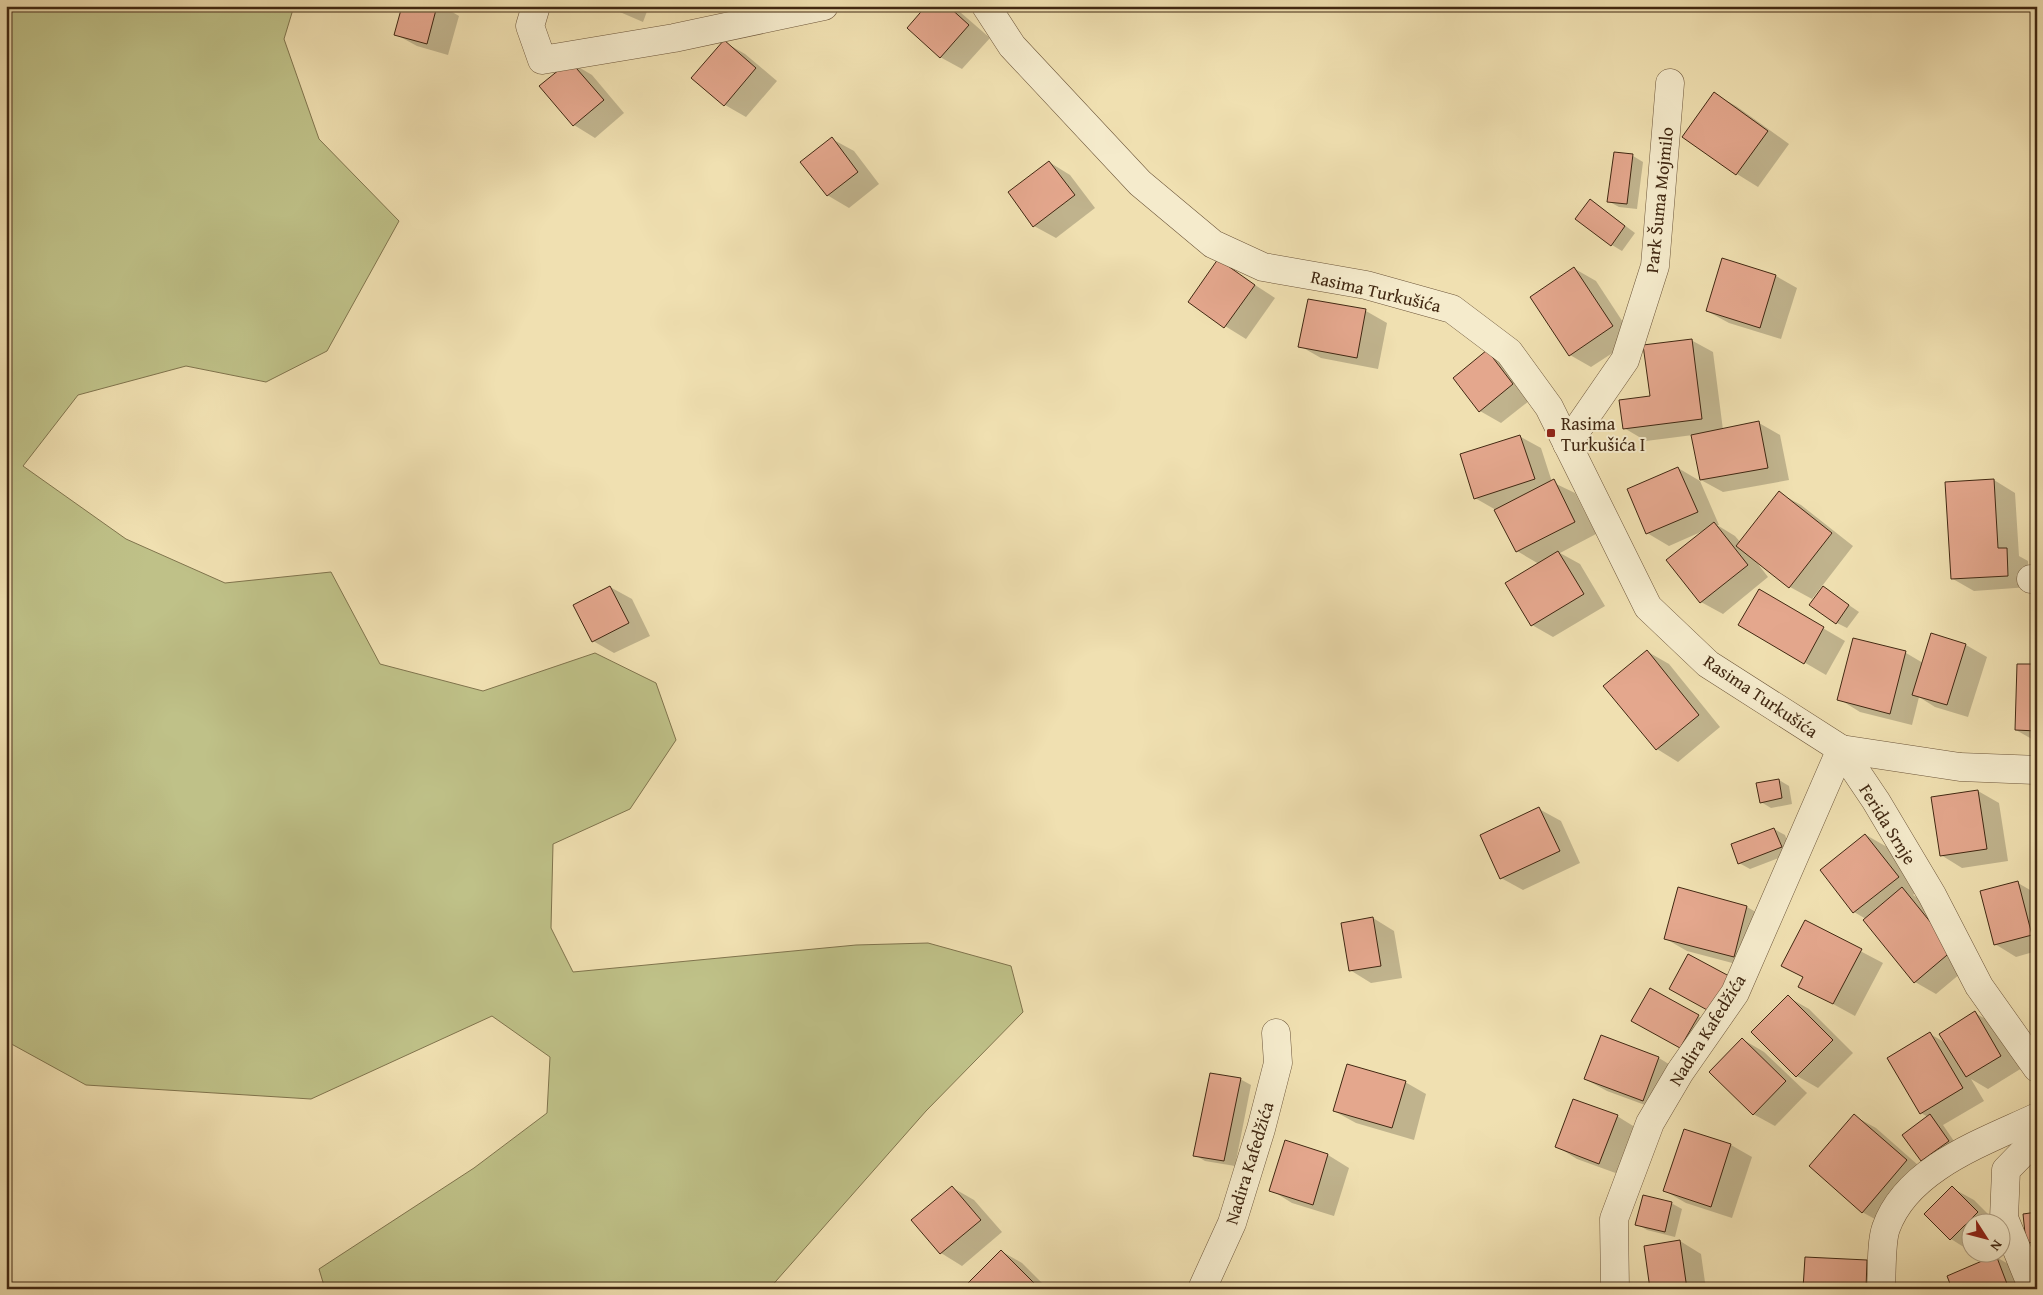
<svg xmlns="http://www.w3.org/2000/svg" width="2043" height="1295" font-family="'Gentium Book Plus',serif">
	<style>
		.green { fill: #bfc188; stroke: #80744d }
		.shadow { fill: #0003 }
		.building { fill: #e4a78d; stroke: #412812 }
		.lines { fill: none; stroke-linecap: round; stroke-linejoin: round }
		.minor-casing { stroke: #6d563a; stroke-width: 29 }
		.minor { stroke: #f5ebcc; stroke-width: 28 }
		.poi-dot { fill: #8f2418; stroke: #f5ebcc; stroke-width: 2 }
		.labels { text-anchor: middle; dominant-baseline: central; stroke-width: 4; stroke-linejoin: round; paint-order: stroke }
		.street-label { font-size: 18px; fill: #412812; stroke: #f5ebcc }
		.poi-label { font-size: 18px; fill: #412812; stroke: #f5ebcc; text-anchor: start }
	</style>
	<rect width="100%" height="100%" fill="#f0e0b1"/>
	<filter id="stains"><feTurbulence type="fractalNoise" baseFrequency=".004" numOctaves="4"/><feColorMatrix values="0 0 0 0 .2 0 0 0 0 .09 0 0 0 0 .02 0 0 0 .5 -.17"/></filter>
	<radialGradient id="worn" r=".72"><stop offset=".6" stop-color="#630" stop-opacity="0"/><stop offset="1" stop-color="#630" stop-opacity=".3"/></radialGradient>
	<polygon class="green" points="6,6 294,6 284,39 319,139 399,221 327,351 266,382 186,366 78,395 23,466 126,539 225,583 331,572 380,664 483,691 595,653 656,683 676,740 630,809 553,844 551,928 573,972 856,945 928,943 1011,966 1023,1012 926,1111 769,1289 325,1289 319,1269 474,1168 547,1113 550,1057 492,1016 311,1099 86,1085 6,1041"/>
	<g class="shadow">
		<polygon points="403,6 442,6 459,16 448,55 417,46 395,34"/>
		<polygon points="606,6 649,6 643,22"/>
		<polygon points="928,6 953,6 990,38 962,69 940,57"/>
		<polygon points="724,42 745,54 777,81 746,117 725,105"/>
		<polygon points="570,62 592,75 624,113 595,138 574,125 541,86"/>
		<polygon points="1714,94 1736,106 1789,144 1758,187 1737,174 1684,136"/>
		<polygon points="832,139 854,151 879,184 849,208 827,195"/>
		<polygon points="1633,156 1643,162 1637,209 1619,207 1608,201"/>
		<polygon points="1049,162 1070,175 1095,208 1056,238 1034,226"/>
		<polygon points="1600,207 1635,233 1622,251 1612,245"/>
		<polygon points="1218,261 1275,298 1246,339 1225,326"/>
		<polygon points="1575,269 1596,281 1634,339 1591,367 1570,355"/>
		<polygon points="1776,276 1797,288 1781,339 1729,323 1707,311"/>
		<polygon points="1309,300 1366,311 1387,323 1378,369 1321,358 1300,346"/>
		<polygon points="1691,340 1713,352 1723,430 1759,423 1780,435 1789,480 1723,492 1701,480 1693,435 1646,441 1624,428 1651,397"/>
		<polygon points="1487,352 1508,364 1534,397 1501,423 1480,411"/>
		<polygon points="1519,436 1541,448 1552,482 1575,493 1596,534 1560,553 1580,564 1605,606 1553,637 1532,625 1539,564 1517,551 1496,510 1475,498"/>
		<polygon points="1678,468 1700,481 1719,525 1717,525 1735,536 1741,543 1779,493 1801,505 1853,546 1812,599 1790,587 1755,560 1768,577 1723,614 1701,602 1703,531 1669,546 1647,533"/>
		<polygon points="1994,480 2015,493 2019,556 2028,561 2029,587 1974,591 1953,579"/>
		<polygon points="610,587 632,599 650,636 614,653 593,641"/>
		<polygon points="1759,591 1845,641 1826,675 1740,625"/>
		<polygon points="1833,594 1859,612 1847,628 1837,623"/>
		<polygon points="1854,639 1906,653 1923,663 1966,645 1987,657 1968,717 1935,707 1919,697 1912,725 1860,712 1839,699"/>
		<polygon points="1648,652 1669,664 1720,727 1678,762 1657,749 1605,686"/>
		<polygon points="2037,665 2037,742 2016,730"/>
		<polygon points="1779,780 1789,786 1792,804 1771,808 1761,802"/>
		<polygon points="1978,791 1999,803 2008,861 1962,868 1941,855"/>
		<polygon points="1539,809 1561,821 1580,863 1523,890 1501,878"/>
		<polygon points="1774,829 1785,835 1792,853 1750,869 1739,863"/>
		<polygon points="1866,835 1887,847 1920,890 1913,895 1923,901 1973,963 1936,994 1915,982 1866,919 1854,912"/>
		<polygon points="2018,883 2037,894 2037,951 2016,957 1995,944"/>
		<polygon points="1679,889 1747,907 1768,919 1755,969 1687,951 1666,939"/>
		<polygon points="1373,918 1394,931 1402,978 1371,983 1350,970"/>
		<polygon points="1805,922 1883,963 1855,1016 1800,986 1804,978 1783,966"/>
		<polygon points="1651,989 1720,1029 1702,1060 1654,1033"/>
		<polygon points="1788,997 1809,1009 1853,1053 1818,1088 1797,1076"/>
		<polygon points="1975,1013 1996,1025 2022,1068 1988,1089 1971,1079 1984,1101 1943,1125 1958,1147 1932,1166 1922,1160 1928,1117 1921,1113 1930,1034 1946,1043"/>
		<polygon points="1601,1037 1659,1058 1680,1071 1664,1112 1607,1091 1585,1079"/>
		<polygon points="1742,1039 1764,1052 1807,1093 1775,1126 1753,1114"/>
		<polygon points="1240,1079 1251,1085 1235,1166 1205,1161 1195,1155"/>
		<polygon points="1405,1082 1426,1094 1414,1140 1356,1123 1334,1111"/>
		<polygon points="1617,1116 1638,1129 1621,1175 1577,1159 1556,1146"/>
		<polygon points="1854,1116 1876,1128 1927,1173 1884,1224 1862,1212"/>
		<polygon points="1685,1131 1731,1145 1752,1157 1732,1218 1686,1203 1665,1191"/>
		<polygon points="1286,1142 1328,1155 1349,1168 1334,1216 1292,1203 1271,1190"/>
		<polygon points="953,1188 974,1200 1002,1232 962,1266 941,1253 913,1220"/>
		<polygon points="1952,1188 1974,1200 1996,1222 1970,1222 1970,1251 1951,1239"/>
		<polygon points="1671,1203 1682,1209 1675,1237 1647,1230 1637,1224"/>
		<polygon points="2037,1213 2037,1248 2028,1243"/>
		<polygon points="1680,1241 1701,1254 1706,1289 1652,1289"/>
		<polygon points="1001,1251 1022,1263 1048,1289 964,1289"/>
		<polygon points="1996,1257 2017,1269 2025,1289 1954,1289"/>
		<polygon points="1867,1262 1888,1274 1887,1289 1805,1289"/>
	</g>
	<g class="building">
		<polygon points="402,6 437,6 427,44 394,35"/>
		<polygon points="926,6 948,6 969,25 940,58 907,28"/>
		<polygon points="724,40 756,68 724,106 691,78"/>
		<polygon points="570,61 604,100 573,126 539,86"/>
		<polygon points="1714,92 1768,131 1736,175 1682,137"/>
		<polygon points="832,137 858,172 827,196 800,162"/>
		<polygon points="1614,152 1633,154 1627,204 1607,202"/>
		<polygon points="1049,161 1075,195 1033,227 1008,192"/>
		<polygon points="1590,199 1625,226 1611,246 1575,219"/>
		<polygon points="1722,258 1776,275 1760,328 1706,311"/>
		<polygon points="1218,259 1255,285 1224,328 1188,302"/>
		<polygon points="1574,267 1613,326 1569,356 1530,297"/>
		<polygon points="1308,299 1366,309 1357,358 1298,347"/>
		<polygon points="1692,339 1702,419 1623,429 1619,400 1650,396 1643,345"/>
		<polygon points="1487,350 1513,384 1479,412 1453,378"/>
		<polygon points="1759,421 1768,468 1700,480 1691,435"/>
		<polygon points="1520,435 1535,479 1474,499 1460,454"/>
		<polygon points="1678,467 1698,512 1646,534 1627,489"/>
		<polygon points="1554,479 1575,522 1516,552 1494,510"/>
		<polygon points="1994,479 1998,548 2007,548 2008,576 1951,579 1945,482"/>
		<polygon points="1779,491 1832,533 1789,588 1736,546"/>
		<polygon points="1714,522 1748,565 1700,603 1666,560"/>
		<polygon points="1558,551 1584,594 1531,626 1505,583"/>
		<polygon points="610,586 629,623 592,642 573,605"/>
		<polygon points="1823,586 1849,605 1836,624 1809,605"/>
		<polygon points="1759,589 1824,627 1804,664 1738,625"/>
		<polygon points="1931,633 1966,644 1947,705 1912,695"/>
		<polygon points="1853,638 1906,651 1890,714 1837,700"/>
		<polygon points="1647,650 1699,715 1656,750 1603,686"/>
		<polygon points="2017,664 2037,664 2037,731 2015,730"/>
		<polygon points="1779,779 1782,798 1760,803 1756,783"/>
		<polygon points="1978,790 1987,849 1940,856 1931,797"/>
		<polygon points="1539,807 1560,851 1500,879 1480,835"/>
		<polygon points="1774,828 1782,847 1738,864 1731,844"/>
		<polygon points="1865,834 1899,877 1853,913 1820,870"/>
		<polygon points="2018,881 2032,935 1994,945 1980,891"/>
		<polygon points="1678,887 1747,906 1734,957 1664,939"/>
		<polygon points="1902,887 1953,950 1914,983 1863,920"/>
		<polygon points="1373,917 1381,966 1349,971 1341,923"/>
		<polygon points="1805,920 1862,949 1833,1004 1798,987 1803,977 1781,966"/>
		<polygon points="1688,954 1729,976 1709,1011 1669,989"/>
		<polygon points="1650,988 1699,1015 1680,1048 1631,1021"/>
		<polygon points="1788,995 1833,1040 1796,1077 1751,1032"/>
		<polygon points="1975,1011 2001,1056 1966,1077 1939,1034"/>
		<polygon points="1930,1032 1963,1088 1920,1114 1887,1058"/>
		<polygon points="1601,1035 1659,1057 1643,1101 1584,1079"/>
		<polygon points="1742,1038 1786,1081 1753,1115 1709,1072"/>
		<polygon points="1347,1064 1406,1081 1392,1128 1333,1111"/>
		<polygon points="1210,1073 1241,1078 1224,1161 1193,1156"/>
		<polygon points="1573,1099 1618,1115 1599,1164 1555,1147"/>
		<polygon points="1854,1114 1907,1160 1862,1213 1809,1166"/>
		<polygon points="1930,1114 1949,1141 1921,1161 1902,1135"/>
		<polygon points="1684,1129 1731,1144 1711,1207 1663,1191"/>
		<polygon points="1285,1140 1328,1154 1313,1205 1269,1191"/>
		<polygon points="952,1186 981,1220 940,1254 911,1220"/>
		<polygon points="1952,1186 1978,1212 1950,1240 1924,1214"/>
		<polygon points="1643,1195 1672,1202 1665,1232 1635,1225"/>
		<polygon points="2037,1212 2037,1242 2026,1243 2023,1214"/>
		<polygon points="1680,1240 1687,1289 1650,1289 1644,1246"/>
		<polygon points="1001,1250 1040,1289 962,1289"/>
		<polygon points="1996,1255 2009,1289 1952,1289 1947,1276"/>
		<polygon points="1805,1257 1867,1260 1866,1289 1803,1289"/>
	</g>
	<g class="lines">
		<defs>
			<g id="minor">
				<polyline points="536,6 530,26 542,60 674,38 824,6"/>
				<polyline points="986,6 1012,46 1140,183 1213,244 1263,267 1366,285 1452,309 1509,352 1549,407 1648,607 1708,664 1841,749 1876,801 1932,895 1979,986 2037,1068"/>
				<polyline points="1567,444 1625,360 1655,266 1670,83"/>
				<polyline points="2031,579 2037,579"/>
				<polyline points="1841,749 1960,767 2037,770"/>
				<polyline points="1202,1289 1232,1223 1261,1129 1278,1063 1276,1033"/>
				<polyline points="1615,1289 1614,1219 1650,1123 1680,1072 1735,993 1841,749"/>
				<path d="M1881,1289C1882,1273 1881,1241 1886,1228C1907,1168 1984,1142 2037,1117"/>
				<polyline points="2033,1289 2004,1218 2006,1170 2037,1138"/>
			</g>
		</defs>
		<use href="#minor" class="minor-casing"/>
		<use href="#minor" class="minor"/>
	</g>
	<rect class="poi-dot" x="1546" y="428" width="10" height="10" rx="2.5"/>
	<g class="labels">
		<g class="street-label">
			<text transform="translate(1659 200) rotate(-84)">Park Šuma Mojmilo</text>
			<text transform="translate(1376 291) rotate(13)">Rasima Turkušića</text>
			<text transform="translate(1761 696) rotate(34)">Rasima Turkušića</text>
			<text transform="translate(1888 824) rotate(58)">Ferida Srnje</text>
			<text transform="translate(1707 1030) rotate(-58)">Nadira Kafedžića</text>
			<text transform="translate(1249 1163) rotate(-73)">Nadira Kafedžića</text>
		</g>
		<g class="poi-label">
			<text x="1561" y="423">Rasima<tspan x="1561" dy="21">Turkušića I</tspan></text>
		</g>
	</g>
	<rect width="2043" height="1295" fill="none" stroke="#f0e0b1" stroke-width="25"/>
	<rect x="8" y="8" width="2028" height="1280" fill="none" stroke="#412812" stroke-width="2.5"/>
	<rect x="12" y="12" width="2018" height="1270" fill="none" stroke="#412812"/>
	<g transform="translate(1986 1238) rotate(126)"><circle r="24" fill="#f5ebcc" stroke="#ad9d82"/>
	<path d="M0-4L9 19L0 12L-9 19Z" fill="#8f2418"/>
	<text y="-8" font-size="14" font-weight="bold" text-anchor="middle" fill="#412812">N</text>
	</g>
	<rect width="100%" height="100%" filter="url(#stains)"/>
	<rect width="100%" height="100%" fill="url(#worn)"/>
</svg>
